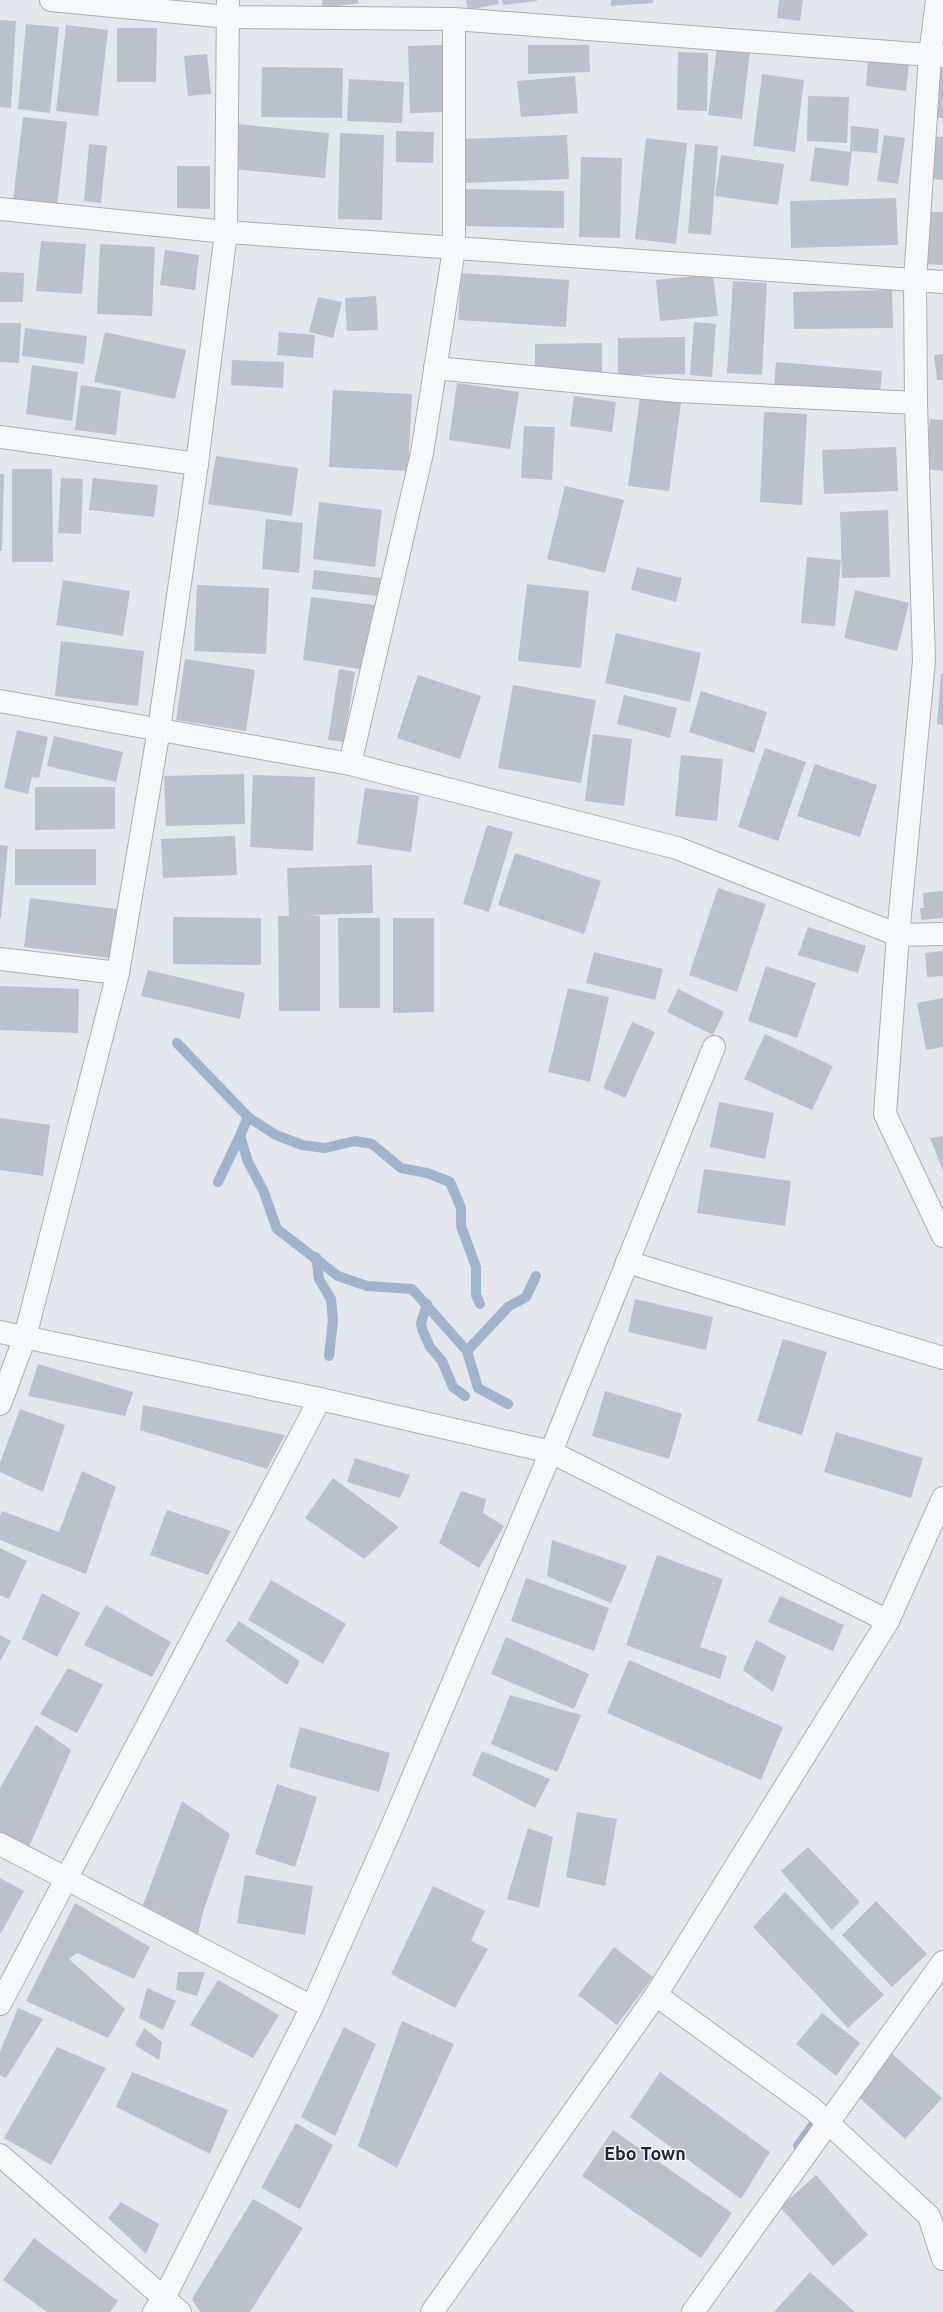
<svg xmlns="http://www.w3.org/2000/svg" width="943" height="2312" font-family="Ubuntu,sans-serif">
	<style>
		.lines { fill: none; stroke-linecap: round; stroke-linejoin: round }
		.stream { stroke: #9fb4cc; stroke-width: 10 }
		.building { fill: #bbc0ca }
		.street-casing { stroke: #a9aeb7; stroke-width: 24 }
		.street { stroke: #f7f8fa; stroke-width: 22 }
		.labels { text-anchor: middle; dominant-baseline: central; stroke-width: 3; stroke-linejoin: round; paint-order: stroke }
		.district-label { font-size: 18px; font-weight: bold; fill: #1d2536; stroke: #f4f6f9 }
	</style>
	<rect width="100%" height="100%" fill="#e4e7ec"/>
	<g class="lines">
		<g class="stream">
			<polyline points="177,1043 248,1117 240,1136 248,1162 263,1190 277,1229 338,1276 367,1286 412,1289 467,1351 478,1388 508,1404"/>
			<polyline points="248,1117 276,1135 302,1145 325,1148 355,1141 372,1144 401,1168 427,1173 450,1182 461,1208 461,1226 476,1267 476,1295 480,1304"/>
			<polyline points="218,1182 240,1136"/>
			<polyline points="316,1257 319,1279 331,1299 333,1320 329,1356"/>
			<polyline points="427,1304 421,1323 422,1329 430,1347 442,1361 453,1387 465,1396"/>
			<polyline points="467,1351 508,1307 526,1297 536,1276"/>
			<polyline points="798,2146 821,2114"/>
		</g>
	</g>
	<g class="building">
		<polygon points="322,0 358,0 359,3 323,8"/>
		<polygon points="466,0 498,0 499,4 468,10"/>
		<polygon points="502,0 537,0 537,1 503,5"/>
		<polygon points="611,0 653,0 653,3 611,6"/>
		<polygon points="779,0 803,0 800,21 777,18"/>
		<polygon points="0,20 16,21 11,108 0,107"/>
		<polygon points="26,24 59,27 50,113 18,109"/>
		<polygon points="66,25 108,30 98,116 56,111"/>
		<polygon points="117,28 157,28 156,82 117,82"/>
		<polygon points="443,45 445,112 410,113 408,46"/>
		<polygon points="528,45 589,45 590,72 528,74"/>
		<polygon points="717,47 750,51 742,119 708,115"/>
		<polygon points="678,52 708,53 707,111 677,110"/>
		<polygon points="207,54 211,94 188,96 184,56"/>
		<polygon points="868,59 909,63 906,91 866,86"/>
		<polygon points="935,66 943,67 943,118 932,118"/>
		<polygon points="262,67 343,68 342,118 261,117"/>
		<polygon points="762,74 804,80 795,152 753,146"/>
		<polygon points="575,76 578,113 521,117 517,81"/>
		<polygon points="349,79 404,82 402,123 347,121"/>
		<polygon points="808,96 849,97 847,143 807,141"/>
		<polygon points="23,117 67,122 57,206 13,200"/>
		<polygon points="237,124 329,133 325,178 233,169"/>
		<polygon points="851,126 879,129 877,153 852,151 848,186 810,181 815,147 850,152"/>
		<polygon points="396,131 434,132 433,163 396,162"/>
		<polygon points="340,133 384,135 382,220 338,219"/>
		<polygon points="567,135 569,179 464,183 461,139"/>
		<polygon points="884,135 905,138 898,184 877,181"/>
		<polygon points="929,136 943,137 943,180 925,178"/>
		<polygon points="646,138 687,143 676,244 635,239"/>
		<polygon points="89,144 107,146 101,203 84,201"/>
		<polygon points="695,144 718,146 711,235 688,233"/>
		<polygon points="721,155 784,164 778,205 715,196"/>
		<polygon points="581,157 622,158 620,238 579,237"/>
		<polygon points="177,166 210,166 210,209 177,208"/>
		<polygon points="466,189 564,191 564,228 466,226"/>
		<polygon points="896,198 898,245 791,248 790,201"/>
		<polygon points="926,212 943,212 943,265 924,264"/>
		<polygon points="41,241 86,244 82,294 36,291"/>
		<polygon points="100,244 155,247 152,316 97,314"/>
		<polygon points="165,250 199,255 195,290 160,285"/>
		<polygon points="0,272 24,273 23,302 0,302"/>
		<polygon points="461,273 569,280 566,327 458,320"/>
		<polygon points="713,274 718,316 660,321 656,280"/>
		<polygon points="733,281 767,283 762,375 727,373"/>
		<polygon points="892,290 893,328 794,329 793,292"/>
		<polygon points="376,296 378,330 347,331 345,298"/>
		<polygon points="318,297 342,302 333,338 309,332"/>
		<polygon points="694,322 716,324 712,377 690,375"/>
		<polygon points="0,323 21,323 19,363 0,362"/>
		<polygon points="25,328 87,336 84,364 22,356"/>
		<polygon points="105,332 186,350 175,399 94,382"/>
		<polygon points="279,332 315,335 313,358 277,355"/>
		<polygon points="685,337 685,374 618,375 618,338"/>
		<polygon points="602,343 602,373 535,374 535,344"/>
		<polygon points="943,354 943,380 937,380 934,355"/>
		<polygon points="232,360 284,362 283,388 231,385"/>
		<polygon points="776,362 882,371 880,396 774,387"/>
		<polygon points="32,365 78,372 72,421 26,414"/>
		<polygon points="457,383 519,392 510,449 449,440"/>
		<polygon points="81,385 121,391 116,435 75,430"/>
		<polygon points="333,390 412,394 408,471 329,467"/>
		<polygon points="574,396 616,402 612,432 570,426"/>
		<polygon points="640,397 681,403 669,491 628,486"/>
		<polygon points="764,412 807,414 802,505 760,502"/>
		<polygon points="930,419 943,420 943,471 925,469"/>
		<polygon points="524,426 555,427 552,480 521,478"/>
		<polygon points="896,447 898,491 824,494 822,450"/>
		<polygon points="216,456 298,468 292,516 208,504"/>
		<polygon points="12,469 52,469 53,562 12,562"/>
		<polygon points="0,474 4,474 2,551 0,551"/>
		<polygon points="61,478 83,479 81,534 58,533"/>
		<polygon points="93,478 158,485 154,517 89,510"/>
		<polygon points="565,486 624,500 605,573 547,559"/>
		<polygon points="319,502 382,510 375,567 313,559"/>
		<polygon points="888,510 890,577 842,578 840,512"/>
		<polygon points="266,519 303,523 299,573 262,569"/>
		<polygon points="807,557 841,560 835,626 801,623"/>
		<polygon points="637,567 682,578 676,602 631,590"/>
		<polygon points="314,570 381,578 379,596 312,589"/>
		<polygon points="63,580 130,591 123,636 56,625"/>
		<polygon points="527,584 589,591 581,668 518,661"/>
		<polygon points="197,585 269,588 266,654 194,651"/>
		<polygon points="855,590 909,603 897,651 844,638"/>
		<polygon points="311,597 375,605 366,670 303,660"/>
		<polygon points="616,633 701,653 690,702 605,683"/>
		<polygon points="61,641 144,651 138,706 55,696"/>
		<polygon points="185,659 255,670 246,731 176,720"/>
		<polygon points="339,669 355,672 344,742 328,740"/>
		<polygon points="941,674 943,674 943,725 937,724"/>
		<polygon points="418,675 481,696 460,759 397,738"/>
		<polygon points="513,685 596,700 581,783 498,768"/>
		<polygon points="701,691 767,712 754,753 689,732"/>
		<polygon points="624,695 677,708 670,738 617,724"/>
		<polygon points="17,730 48,737 39,778 32,777 28,794 4,788"/>
		<polygon points="593,734 632,739 624,806 585,801"/>
		<polygon points="54,736 123,752 116,782 47,766"/>
		<polygon points="765,748 806,762 778,841 738,827"/>
		<polygon points="681,755 723,759 717,821 675,816"/>
		<polygon points="815,764 877,785 860,837 797,816"/>
		<polygon points="244,774 245,824 166,826 164,776"/>
		<polygon points="253,775 315,777 313,851 250,847"/>
		<polygon points="35,787 115,787 115,829 35,830"/>
		<polygon points="365,788 419,796 411,852 357,844"/>
		<polygon points="487,825 513,832 489,912 463,904"/>
		<polygon points="235,836 237,875 163,878 161,839"/>
		<polygon points="0,845 8,846 1,918 0,918"/>
		<rect x="15" y="849" width="81" height="36"/>
		<polygon points="515,853 601,881 584,934 498,905"/>
		<polygon points="372,865 373,913 308,915 320,916 320,1011 279,1011 278,916 289,916 287,868"/>
		<polygon points="718,888 766,904 737,992 689,975"/>
		<polygon points="943,891 943,918 921,920 920,908 924,908 923,893"/>
		<polygon points="30,898 117,909 110,958 24,947"/>
		<polygon points="173,917 261,918 261,965 173,964"/>
		<polygon points="338,918 380,918 380,1008 339,1008"/>
		<polygon points="393,918 434,918 434,1012 393,1013"/>
		<polygon points="808,927 866,946 858,973 798,955"/>
		<polygon points="943,951 943,976 927,977 925,953"/>
		<polygon points="594,952 663,969 655,1000 586,983"/>
		<polygon points="766,966 816,983 797,1038 748,1021"/>
		<polygon points="148,970 245,993 240,1019 141,996"/>
		<polygon points="0,986 79,989 78,1033 0,1030"/>
		<polygon points="568,988 609,997 590,1082 548,1072"/>
		<polygon points="678,989 724,1012 713,1035 667,1012"/>
		<polygon points="943,998 943,1047 926,1050 917,1003"/>
		<polygon points="632,1022 655,1032 625,1098 603,1088"/>
		<polygon points="765,1034 833,1066 812,1110 744,1079"/>
		<polygon points="719,1102 774,1113 765,1159 710,1147"/>
		<polygon points="0,1118 50,1125 43,1176 0,1170"/>
		<polygon points="943,1136 943,1171 930,1138"/>
		<polygon points="704,1169 791,1181 785,1226 697,1213"/>
		<polygon points="635,1299 713,1317 706,1350 628,1332"/>
		<polygon points="783,1339 827,1352 802,1435 757,1421"/>
		<polygon points="38,1364 133,1392 125,1416 28,1396"/>
		<polygon points="605,1391 682,1414 669,1459 592,1436"/>
		<polygon points="143,1405 285,1435 267,1469 140,1430"/>
		<polygon points="20,1409 65,1425 43,1492 0,1472 0,1463"/>
		<polygon points="836,1432 923,1458 911,1498 824,1472"/>
		<polygon points="355,1458 410,1475 400,1498 347,1482"/>
		<polygon points="82,1471 116,1487 86,1574 0,1540 0,1516 2,1511 59,1532"/>
		<polygon points="333,1478 399,1527 364,1559 305,1518"/>
		<polygon points="461,1491 486,1499 483,1513 504,1526 479,1568 439,1543"/>
		<polygon points="167,1510 231,1531 208,1575 150,1555"/>
		<polygon points="552,1540 627,1566 611,1603 547,1576"/>
		<polygon points="0,1548 27,1561 9,1599 0,1595"/>
		<polygon points="657,1555 723,1579 700,1647 727,1656 720,1679 626,1645"/>
		<polygon points="526,1578 609,1608 594,1651 511,1621"/>
		<polygon points="271,1580 346,1624 323,1664 248,1620"/>
		<polygon points="42,1593 80,1613 57,1657 22,1639"/>
		<polygon points="780,1596 844,1625 833,1651 768,1622"/>
		<polygon points="106,1605 171,1642 152,1677 84,1645"/>
		<polygon points="239,1621 300,1661 287,1685 225,1641"/>
		<polygon points="0,1635 11,1641 0,1661"/>
		<polygon points="506,1637 589,1674 574,1709 491,1674"/>
		<polygon points="756,1640 786,1656 773,1692 743,1670"/>
		<polygon points="629,1660 783,1727 761,1780 607,1713"/>
		<polygon points="68,1668 103,1685 77,1733 40,1714"/>
		<polygon points="510,1695 581,1715 557,1772 491,1744"/>
		<polygon points="36,1725 71,1750 29,1847 0,1832 0,1788"/>
		<polygon points="300,1727 390,1753 379,1792 289,1767"/>
		<polygon points="482,1751 550,1779 535,1808 472,1775"/>
		<polygon points="277,1784 317,1797 295,1867 255,1854"/>
		<polygon points="182,1801 230,1834 204,1909 198,1934 143,1905"/>
		<polygon points="577,1812 617,1819 605,1886 566,1877"/>
		<polygon points="528,1828 553,1837 539,1908 507,1899"/>
		<polygon points="808,1847 860,1902 832,1930 781,1871"/>
		<polygon points="245,1875 313,1886 305,1935 237,1923"/>
		<polygon points="0,1878 24,1891 1,1933 0,1932"/>
		<polygon points="433,1886 485,1911 471,1941 488,1949 455,2008 391,1974"/>
		<polygon points="785,1892 884,1995 848,2028 753,1927"/>
		<polygon points="876,1901 927,1954 892,1987 842,1935"/>
		<polygon points="75,1903 150,1947 134,1979 77,1953 69,1959 125,2009 108,2038 26,2001"/>
		<polygon points="614,1947 653,1977 617,2025 578,1995"/>
		<polygon points="178,1972 205,1972 197,1996 176,1990"/>
		<polygon points="218,1980 279,2015 253,2058 190,2025"/>
		<polygon points="147,1988 176,2001 163,2030 139,2018"/>
		<polygon points="18,2008 43,2019 6,2078 0,2075 0,2052"/>
		<polygon points="822,2013 860,2043 836,2076 796,2044"/>
		<polygon points="402,2021 454,2044 397,2168 358,2146"/>
		<polygon points="344,2027 376,2044 335,2136 301,2117"/>
		<polygon points="144,2028 162,2042 159,2060 135,2045"/>
		<polygon points="57,2047 106,2068 51,2165 4,2138"/>
		<polygon points="889,2051 942,2098 905,2139 852,2091"/>
		<polygon points="132,2072 228,2110 210,2154 116,2107"/>
		<polygon points="660,2072 770,2152 741,2199 630,2117"/>
		<polygon points="296,2123 333,2145 300,2209 261,2188"/>
		<polygon points="613,2130 732,2213 701,2258 582,2176"/>
		<polygon points="816,2175 868,2235 833,2266 780,2207"/>
		<polygon points="253,2199 303,2228 250,2312 200,2312 192,2299"/>
		<polygon points="121,2202 159,2224 146,2254 108,2218"/>
		<polygon points="34,2238 118,2301 110,2312 47,2312 3,2280"/>
		<polygon points="810,2272 855,2312 774,2312"/>
	</g>
	<g class="lines">
		<defs>
			<g id="street">
				<polyline points="51,0 228,17 454,19 943,56"/>
				<polyline points="937,0 930,55 915,280 916,403 924,661 898,935 885,1114 943,1236"/>
				<polyline points="0,209 226,232 943,282"/>
				<polyline points="435,368 678,391 916,403"/>
				<polyline points="0,437 197,464"/>
				<polyline points="0,701 350,764 677,848 898,935 943,934"/>
				<polyline points="350,764 422,453 454,249 454,19"/>
				<polyline points="0,959 118,973"/>
				<polyline points="627,1262 943,1358"/>
				<polyline points="0,1332 320,1399 551,1452 888,1621"/>
				<polyline points="0,1404 25,1337 118,973 159,729 197,464 226,232 228,0"/>
				<polyline points="0,1844 312,2007"/>
				<polyline points="656,1995 813,2109 929,2216 943,2259"/>
				<polyline points="0,2004 320,1399"/>
				<polyline points="0,2155 180,2312"/>
				<polyline points="154,2312 164,2298 312,2007 393,1824 551,1452 714,1047"/>
				<polyline points="432,2312 656,1995 888,1621 943,1498"/>
				<polyline points="693,2312 943,1962"/>
			</g>
		</defs>
		<use href="#street" class="street-casing"/>
		<use href="#street" class="street"/>
	</g>
	<g class="labels">
		<g class="district-label">
			<text x="645" y="2153">Ebo Town</text>
		</g>
	</g>
</svg>
